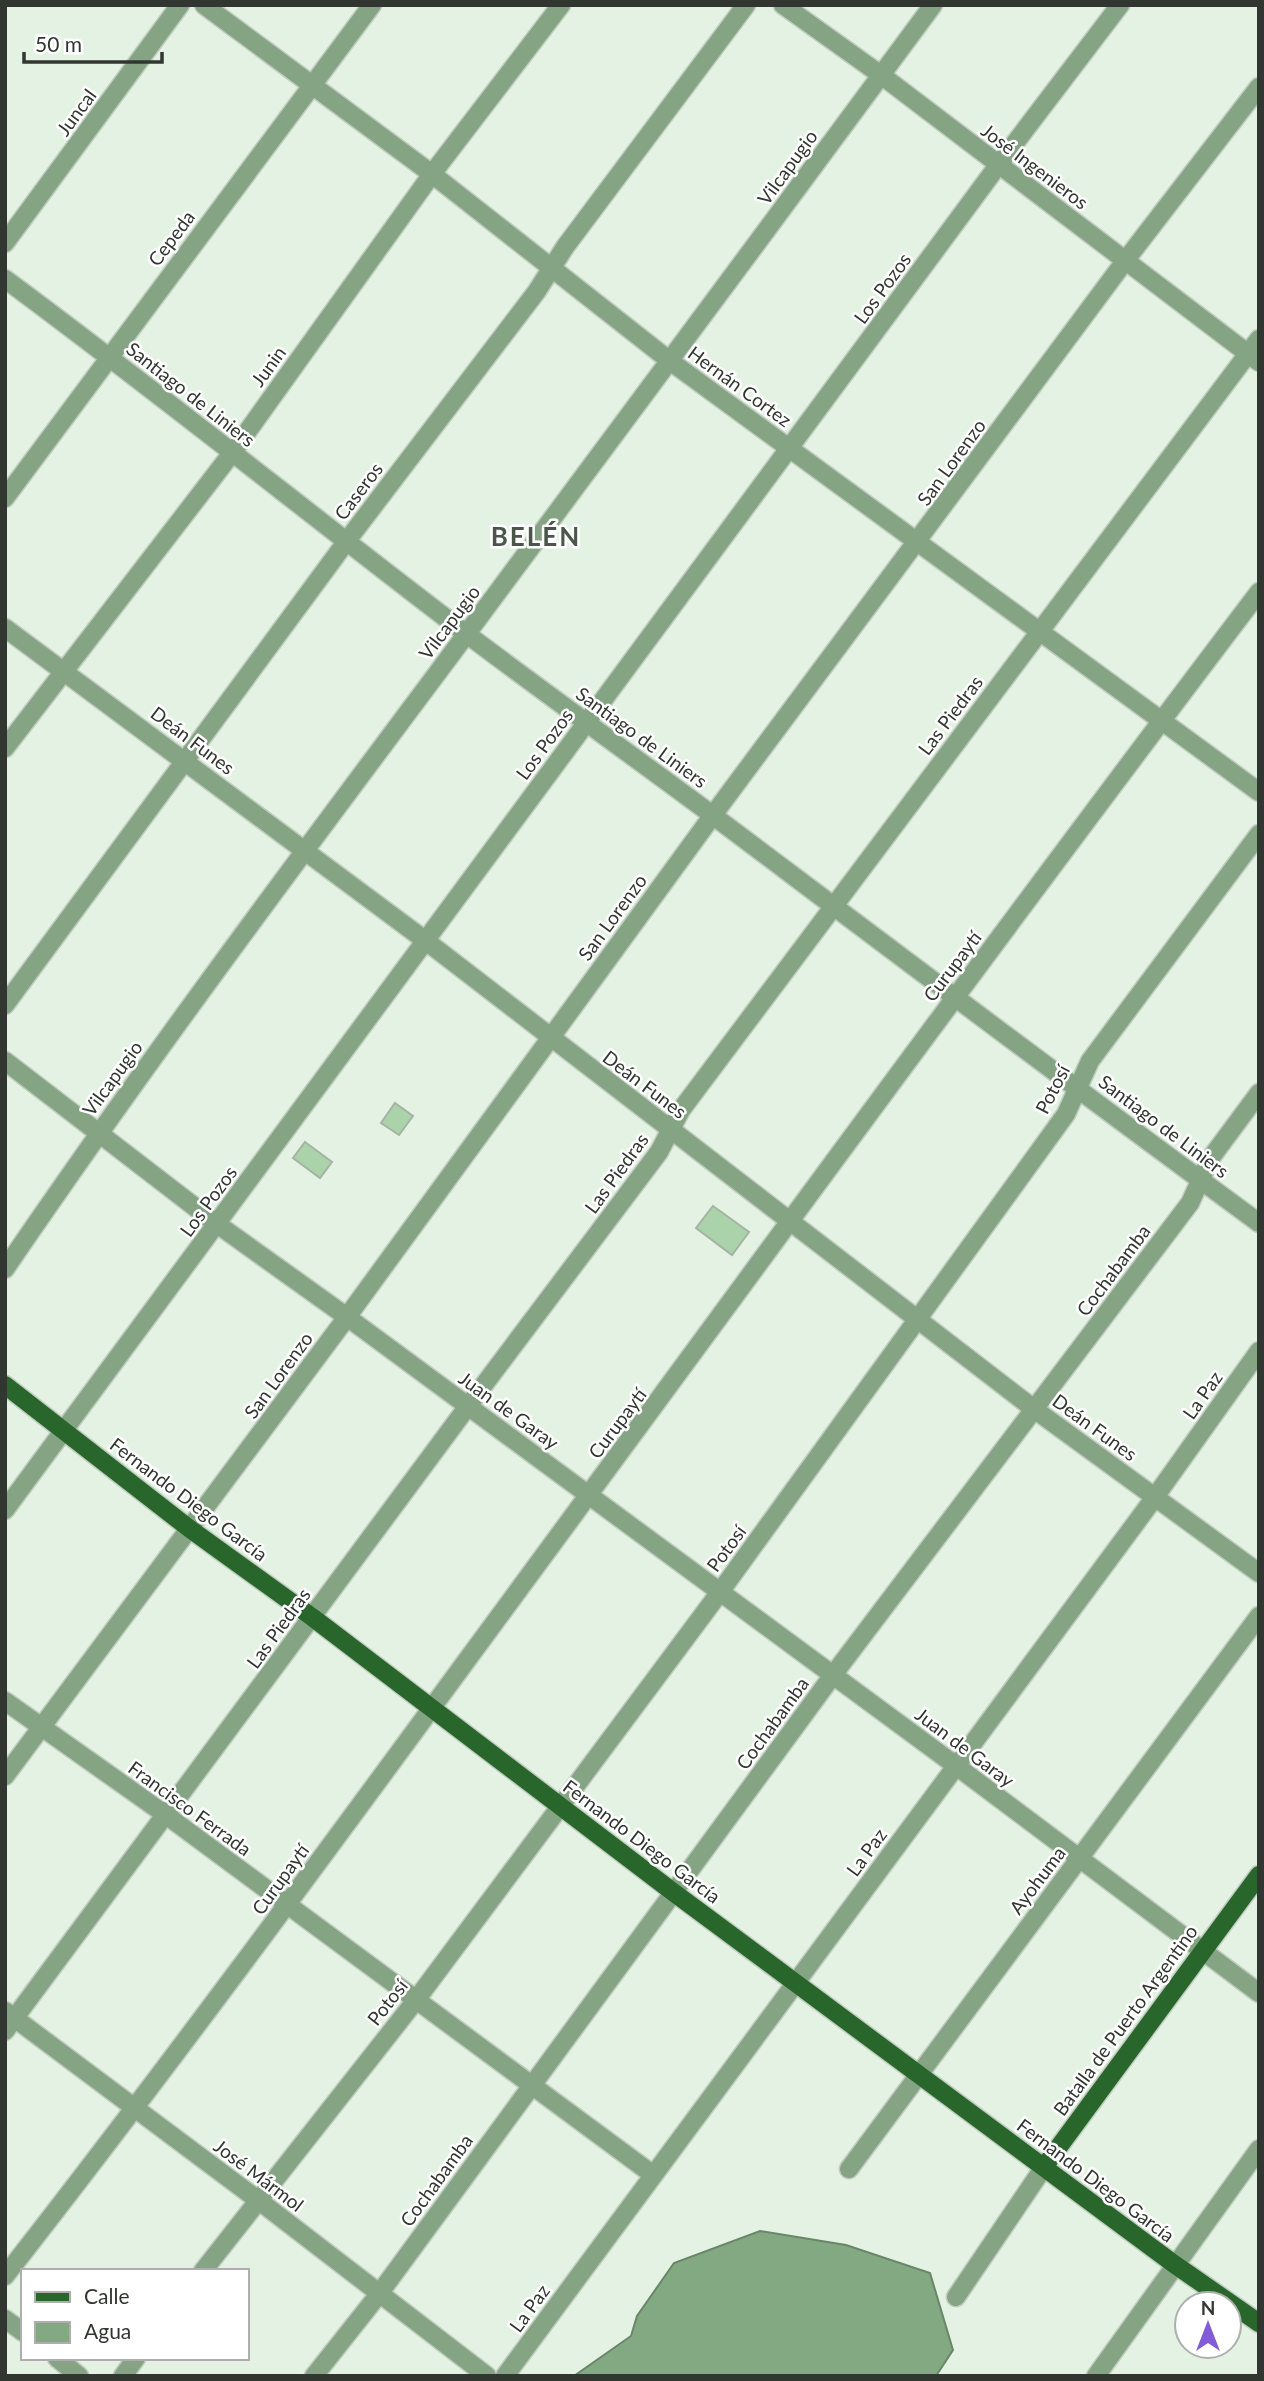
<svg xmlns="http://www.w3.org/2000/svg" width="1264" height="2381" font-family="Lato,sans-serif">
	<style>
		.water { fill: #82a982; stroke: #6a8669; stroke-width: 2 }
		.building { fill: #abd3aa; stroke: #a5b3a5; stroke-width: 2 }
		.lines { fill: none; stroke-linecap: round; stroke-linejoin: round }
		.minor-casing { stroke: #c0ccbf; stroke-width: 21 }
		.major-casing { stroke: #c0ccbf; stroke-width: 21 }
		.minor { stroke: #84a484; stroke-width: 18 }
		.major { stroke: #28662b; stroke-width: 18 }
		.labels { text-anchor: middle; dominant-baseline: central; stroke-width: 5; stroke-linejoin: round; paint-order: stroke }
		.street-label { font-size: 19px; fill: #313630; stroke: #fff }
		.district-label { font-size: 26px; font-weight: bold; letter-spacing: 2px; fill: #4a564a; stroke: #fff }
	</style>
	<rect width="100%" height="100%" fill="#e4f2e3"/>
	<polygon class="water" points="760,2231 846,2245 930,2273 953,2350 936,2376 574,2376 631,2336 637,2316 674,2263"/>
	<g class="building">
		<polygon points="395,1103 413,1116 399,1135 381,1123"/>
		<polygon points="305,1142 332,1162 320,1178 293,1158"/>
		<polygon points="713,1206 749,1232 732,1255 696,1228"/>
	</g>
	<g class="lines">
		<defs>
			<g id="minor">
				<polyline points="204,5 432,174 670,361 1259,792"/>
				<polyline points="783,5 881,75 1259,362"/>
				<polyline points="5,243 180,5"/>
				<path d="M5,279C162,395 313,517 468,635C549,696 633,756 715,817C896,953 1076,1089 1259,1223"/>
				<polyline points="5,498 372,5"/>
				<polyline points="5,628 426,941 1034,1409 1259,1573"/>
				<polyline points="5,748 232,453 432,174 561,5"/>
				<polyline points="5,1005 346,542 537,291 565,247 746,5"/>
				<polyline points="5,1061 217,1224 347,1317 955,1765 1259,1993"/>
				<path d="M5,1269C153,1052 311,842 468,632C624,424 778,214 933,5"/>
				<polyline points="5,1510 999,164 1120,5"/>
				<polyline points="5,1701 166,1815 652,2174"/>
				<polyline points="5,1776 347,1317 713,815 1125,261 1259,87"/>
				<polyline points="5,2011 258,2200 487,2376"/>
				<polyline points="5,2031 468,1406 659,1152 681,1110 1259,339"/>
				<polyline points="849,2169 1259,1616"/>
				<polyline points="203,2271 416,2000 720,1592 1066,1114 1090,1061 1259,834"/>
				<path d="M5,2276C163,2074 315,1867 467,1660C730,1303 991,945 1259,592"/>
				<polyline points="956,2297 1044,2167"/>
				<polyline points="5,2319 23,2332"/>
				<polyline points="57,2358 79,2376"/>
				<polyline points="123,2376 136,2358"/>
				<polyline points="314,2376 379,2294 833,1675 1190,1203 1210,1159 1259,1093"/>
				<polyline points="505,2376 1155,1497 1259,1351"/>
				<polyline points="1096,2376 1259,2149"/>
			</g>
			<g id="major">
				<polyline points="5,1385 190,1529 312,1617 673,1892 1174,2264 1259,2323"/>
				<polyline points="1044,2167 1259,1875"/>
			</g>
		</defs>
		<use href="#minor" class="minor-casing"/>
		<use href="#major" class="major-casing"/>
		<use href="#minor" class="minor"/>
		<use href="#major" class="major"/>
	</g>
	<g class="labels">
		<g class="street-label">
			<text transform="translate(76 112) rotate(-54)">Juncal</text>
			<text transform="translate(1035 166) rotate(37)">José Ingenieros</text>
			<text transform="translate(787 167) rotate(-54)">Vilcapugio</text>
			<text transform="translate(171 238) rotate(-53)">Cepeda</text>
			<text transform="translate(882 288) rotate(-54)">Los Pozos</text>
			<text transform="translate(268 366) rotate(-54)">Junin</text>
			<text transform="translate(740 386) rotate(36)">Hernán Cortez</text>
			<text transform="translate(191 394) rotate(38)">Santiago de Liniers</text>
			<text transform="translate(951 462) rotate(-54)">San Lorenzo</text>
			<text transform="translate(358 491) rotate(-53)">Caseros</text>
			<text transform="translate(449 622) rotate(-53)">Vilcapugio</text>
			<text transform="translate(950 715) rotate(-53)">Las Piedras</text>
			<text transform="translate(642 737) rotate(36)">Santiago de Liniers</text>
			<text transform="translate(193 740) rotate(37)">Deán Funes</text>
			<text transform="translate(544 744) rotate(-54)">Los Pozos</text>
			<text transform="translate(612 917) rotate(-54)">San Lorenzo</text>
			<text transform="translate(952 966) rotate(-53)">Curupaytí</text>
			<text transform="translate(112 1078) rotate(-54)">Vilcapugio</text>
			<text transform="translate(645 1084) rotate(37)">Deán Funes</text>
			<text transform="translate(1052 1089) rotate(-63)">Potosí</text>
			<text transform="translate(1164 1126) rotate(37)">Santiago de Liniers</text>
			<text transform="translate(616 1173) rotate(-54)">Las Piedras</text>
			<text transform="translate(208 1201) rotate(-54)">Los Pozos</text>
			<text transform="translate(1113 1270) rotate(-53)">Cochabamba</text>
			<text transform="translate(278 1375) rotate(-54)">San Lorenzo</text>
			<text transform="translate(1202 1395) rotate(-55)">La Paz</text>
			<text transform="translate(509 1410) rotate(36)">Juan de Garay</text>
			<text transform="translate(617 1423) rotate(-53)">Curupaytí</text>
			<text transform="translate(1095 1427) rotate(36)">Deán Funes</text>
			<text transform="translate(189 1499) rotate(37)">Fernando Diego García</text>
			<text transform="translate(726 1548) rotate(-54)">Potosí</text>
			<text transform="translate(278 1628) rotate(-54)">Las Piedras</text>
			<text transform="translate(772 1723) rotate(-54)">Cochabamba</text>
			<text transform="translate(965 1747) rotate(37)">Juan de Garay</text>
			<text transform="translate(190 1808) rotate(36)">Francisco Ferrada</text>
			<text transform="translate(642 1841) rotate(37)">Fernando Diego García</text>
			<text transform="translate(866 1852) rotate(-54)">La Paz</text>
			<text transform="translate(280 1879) rotate(-54)">Curupaytí</text>
			<text transform="translate(1037 1880) rotate(-53)">Ayohuma</text>
			<text transform="translate(387 2002) rotate(-52)">Potosí</text>
			<text transform="translate(1125 2020) rotate(-54)">Batalla de Puerto Argentino</text>
			<text transform="translate(259 2175) rotate(37)">José Mármol</text>
			<text transform="translate(436 2180) rotate(-54)">Cochabamba</text>
			<text transform="translate(1096 2180) rotate(37)">Fernando Diego García</text>
			<text transform="translate(529 2308) rotate(-54)">La Paz</text>
		</g>
		<g class="district-label">
			<text x="536" y="536">BELÉN</text>
		</g>
	</g>
	<rect width="1264" height="2381" fill="none" stroke="#313630" stroke-width="14"/>
	<rect x="21" y="2269" width="228" height="91" fill="#ffffff" stroke="#adafac" stroke-width="2"/>
	<rect x="35" y="2292" width="35" height="10" fill="#28662b" stroke="#adafac" stroke-width="2"/>
	<text x="84" y="2304" font-size="21" fill="#313630">Calle</text>
	<rect x="35" y="2322" width="35" height="21" fill="#82a982" stroke="#adafac" stroke-width="2"/>
	<text x="84" y="2339" font-size="21" fill="#313630">Agua</text>
	<g transform="translate(1208 2325)"><circle r="33" fill="#ffffff" stroke="#adafac" stroke-width="2"/>
	<path d="M0-5L12 26L0 18L-12 26Z" fill="#825cd6"/>
	<text y="-10" font-size="19" font-weight="bold" text-anchor="middle" fill="#313630">N</text>
	</g>
	<path d="M24 52v10h138v-10" fill="none" stroke="#313630" stroke-width="3.5"/>
	<text x="35" y="52" font-size="21" fill="#313630" stroke="#ffffff" stroke-width="5" paint-order="stroke">50 m</text>
</svg>
